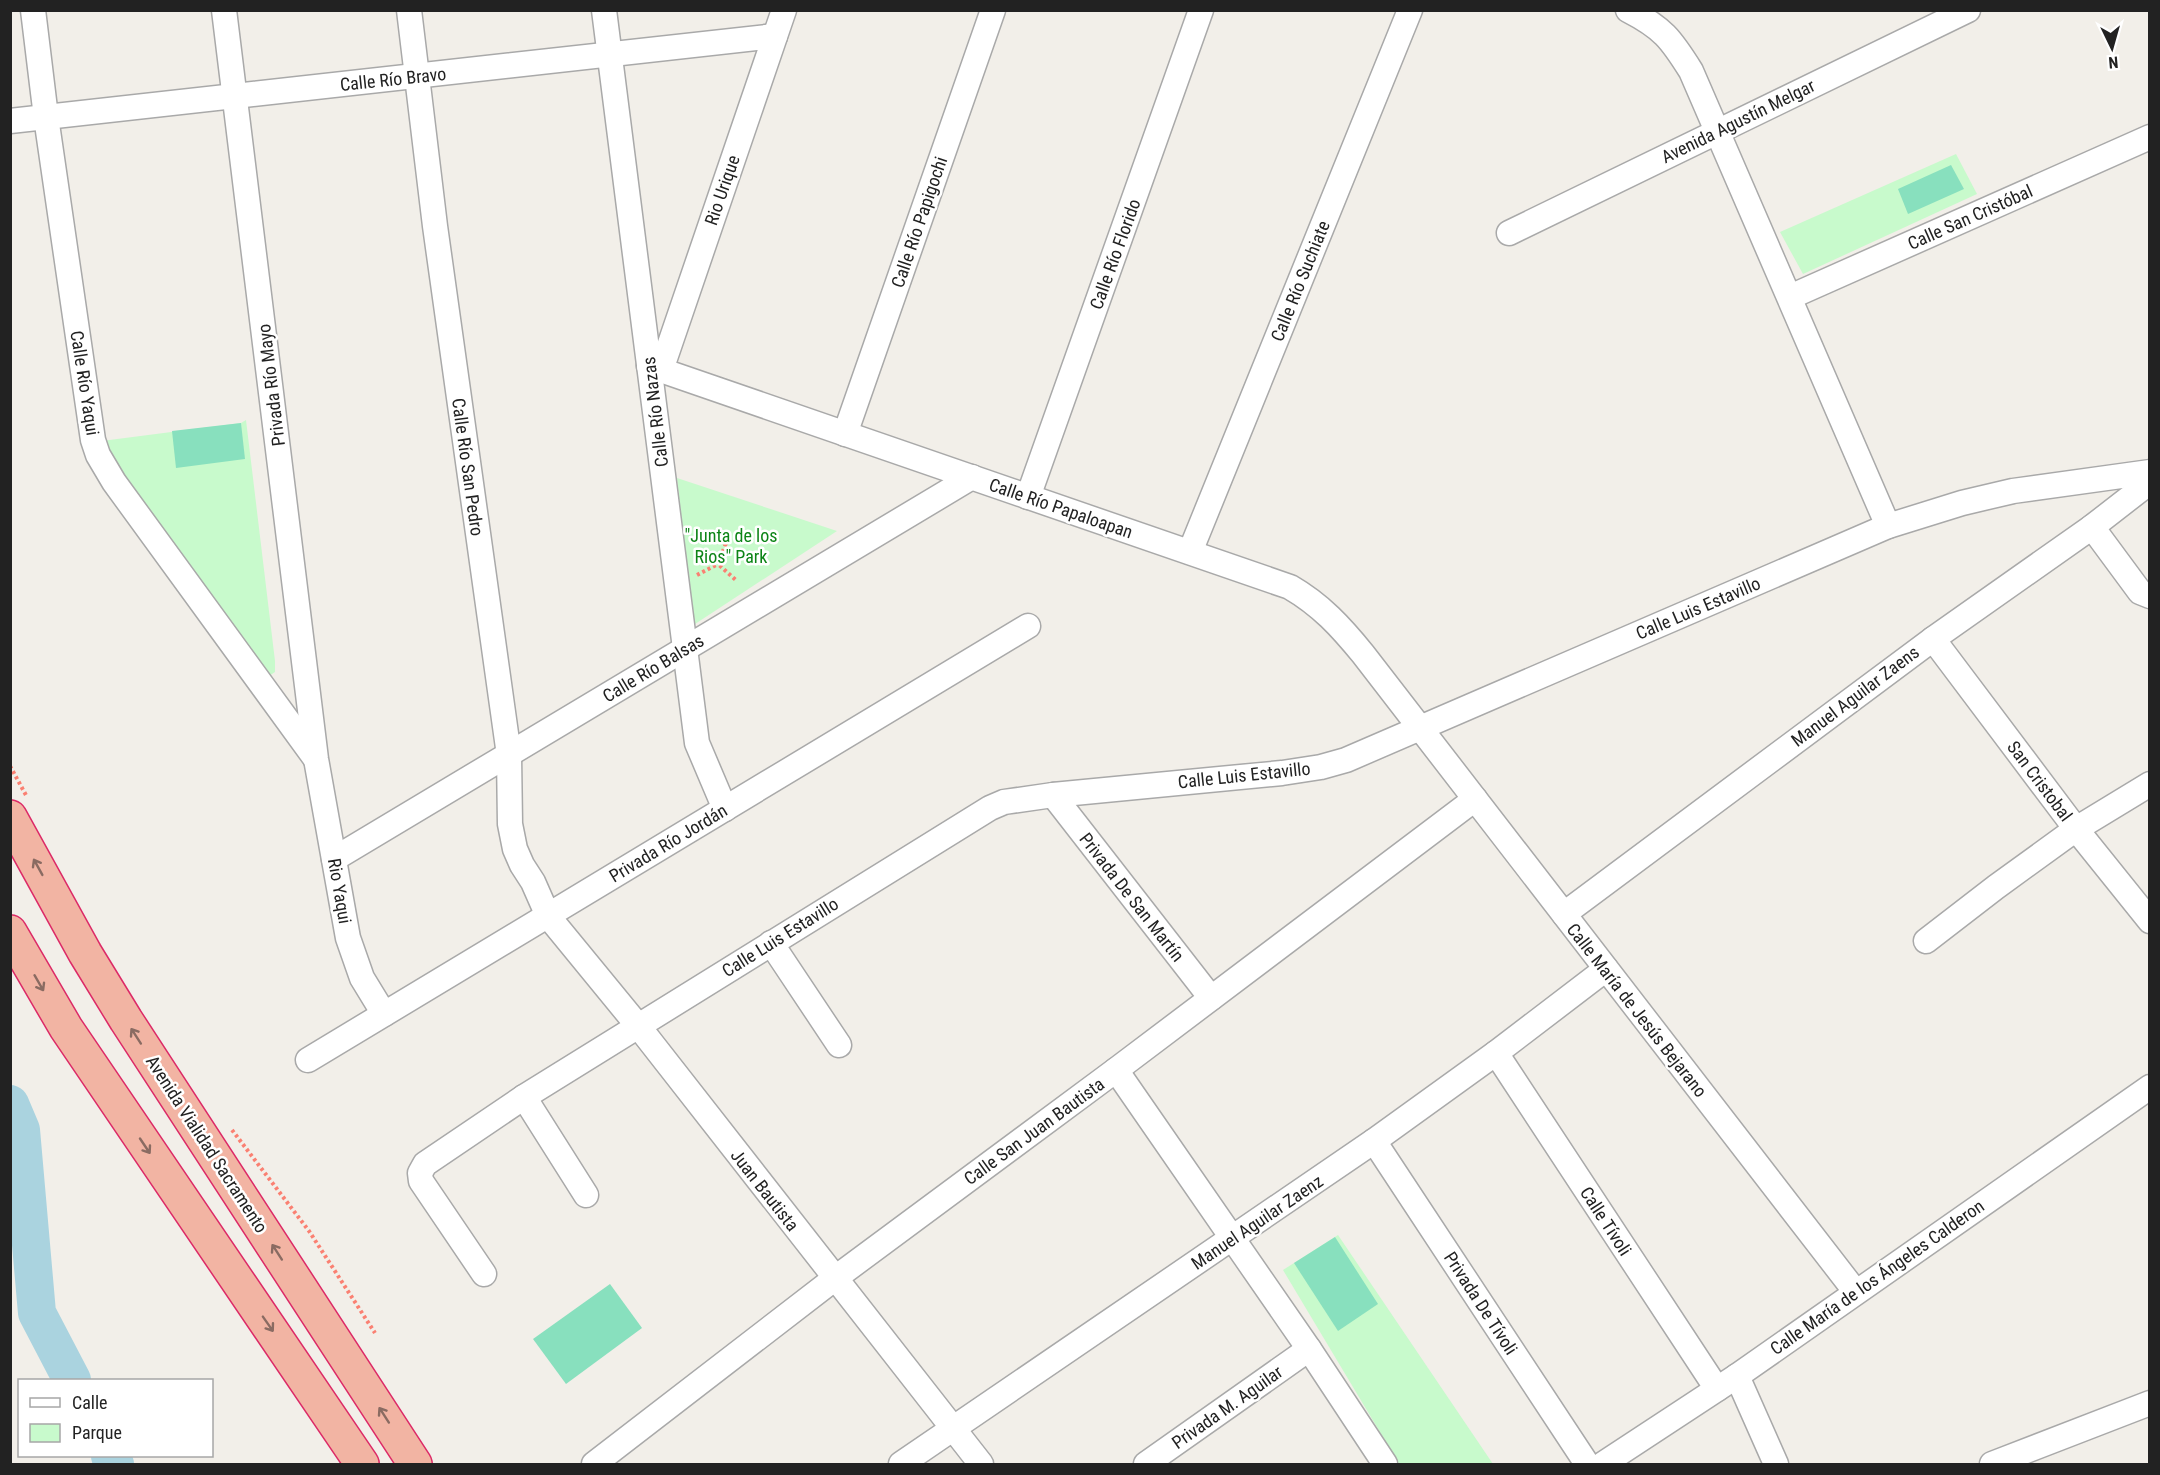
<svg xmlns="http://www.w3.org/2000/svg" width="2160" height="1475" font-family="'Roboto Condensed',sans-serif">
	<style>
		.park { fill: #c8facc }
		.pitch { fill: #88e0be }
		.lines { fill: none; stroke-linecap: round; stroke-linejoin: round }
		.river { stroke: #aad3df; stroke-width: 38 }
		.minor-casing { stroke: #a9a9a9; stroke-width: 27 }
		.trunk-casing { stroke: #dc2a67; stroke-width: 36 }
		.path { stroke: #fa8072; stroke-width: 4; stroke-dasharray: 3 3; stroke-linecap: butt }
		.minor { stroke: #fff; stroke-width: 24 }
		.trunk { stroke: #f2b4a3; stroke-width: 33 }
		.oneway { stroke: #8a6b62 }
		.labels { text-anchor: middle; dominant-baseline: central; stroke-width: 5; stroke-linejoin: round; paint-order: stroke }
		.street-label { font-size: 18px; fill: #222; stroke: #fff }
		.park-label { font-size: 18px; fill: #0c8416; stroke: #fff }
	</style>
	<rect width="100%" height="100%" fill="#f2efe9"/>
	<g class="park">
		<polygon points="1956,154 1977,194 1803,274 1780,232"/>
		<polygon points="246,420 275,661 275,672 266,678 94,442 241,423"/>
		<polygon points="677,478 837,531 692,626"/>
		<polygon points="1338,1235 1493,1464 1399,1464 1283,1270"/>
	</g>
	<g class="pitch">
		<polygon points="1951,165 1964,189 1908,214 1898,189"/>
		<polygon points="241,423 245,459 176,468 172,431"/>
		<polygon points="1335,1237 1378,1304 1338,1331 1294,1263"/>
		<polygon points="610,1284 642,1328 566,1384 533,1339"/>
	</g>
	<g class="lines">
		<g class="river">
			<polyline points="10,1104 21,1130 37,1313 72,1380"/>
			<polyline points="110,1456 115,1464"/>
		</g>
		<defs>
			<g id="minor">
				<polyline points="33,10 46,117 93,440 98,455 114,482 315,758"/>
				<polyline points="224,10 316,759 348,938 362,978 384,1014"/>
				<polyline points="409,10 435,226 509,755 510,824 515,849 522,865 533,882 548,916 639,1027 981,1464"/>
				<polyline points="604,10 697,743 725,809"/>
				<path d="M1628,10C1663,28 1671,39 1691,71L1888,526"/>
				<polyline points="10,121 775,36"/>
				<polyline points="1509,233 1968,10"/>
				<polyline points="1790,297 2150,137"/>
				<path d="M649,366L1290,587C1321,605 1341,627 1363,654L1855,1291"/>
				<polyline points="661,370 784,10"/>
				<polyline points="845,434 993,10"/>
				<polyline points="1028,497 1201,10"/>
				<polyline points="2092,527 2140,592 2150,596"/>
				<polyline points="1190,552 1410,10"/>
				<polyline points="1933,639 2076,829 2150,921"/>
				<polyline points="1053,795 1211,998"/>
				<polyline points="334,859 972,477"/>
				<polyline points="1564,914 1933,639 2092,527 2150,482"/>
				<polyline points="1926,941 1996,887 2076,829 2150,784"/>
				<polyline points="771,943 839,1045"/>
				<polyline points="1496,1053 1717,1389"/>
				<polyline points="308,1060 1028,626"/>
				<polyline points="1116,1070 1309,1349 1385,1464"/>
				<polyline points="524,1097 586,1195"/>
				<polyline points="1374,1141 1587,1464"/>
				<polyline points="484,1274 421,1181 420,1173 425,1164 524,1097 990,808 1004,802 1053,795 1282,773 1321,767 1346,760 1888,526 1962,503 2013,491 2150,472"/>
				<polyline points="1737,1376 1776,1464"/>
				<polyline points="594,1464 834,1279 1116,1070 1475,799"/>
				<polyline points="901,1464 1374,1141 1496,1053 1606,969"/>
				<polyline points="1146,1464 1309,1349"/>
				<polyline points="1603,1464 1737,1376 2150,1087"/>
				<polyline points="1992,1464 2150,1403"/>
			</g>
			<g id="trunk">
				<polyline points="10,817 85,953 126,1020 415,1464"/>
				<polyline points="10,932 66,1028 362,1464"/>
			</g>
		</defs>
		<use href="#minor" class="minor-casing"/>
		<use href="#trunk" class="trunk-casing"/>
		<g class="path">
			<polyline points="728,538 718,564 737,581"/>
			<polyline points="697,575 718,564"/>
			<polyline points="10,766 27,797"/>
			<polyline points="232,1130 309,1231 375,1333"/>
		</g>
		<use href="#minor" class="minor"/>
		<use href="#trunk" class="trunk"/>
	</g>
	<defs><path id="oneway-shaft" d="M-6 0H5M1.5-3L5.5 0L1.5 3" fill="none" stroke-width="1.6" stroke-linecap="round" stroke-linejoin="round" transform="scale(1.5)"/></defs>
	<g class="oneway">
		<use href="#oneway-shaft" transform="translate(38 867) rotate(-119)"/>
		<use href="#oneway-shaft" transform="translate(39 983) rotate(60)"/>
		<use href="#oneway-shaft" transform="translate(136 1036) rotate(-123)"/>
		<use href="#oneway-shaft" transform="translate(145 1146) rotate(56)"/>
		<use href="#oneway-shaft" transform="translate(277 1252) rotate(-123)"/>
		<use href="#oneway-shaft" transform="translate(268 1324) rotate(55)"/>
		<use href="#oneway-shaft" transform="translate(384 1415) rotate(-123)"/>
	</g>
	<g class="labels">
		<g class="street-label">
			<text transform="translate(393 79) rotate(-6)">Calle Río Bravo</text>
			<text transform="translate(1738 121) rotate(-26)">Avenida Agustín Melgar</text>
			<text transform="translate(722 190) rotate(-71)">Rio Urique</text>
			<text transform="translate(1970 217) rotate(-24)">Calle San Cristóbal</text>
			<text transform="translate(919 222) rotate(-71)">Calle Río Papigochi</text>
			<text transform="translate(1115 254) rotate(-70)">Calle Río Florido</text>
			<text transform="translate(1300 281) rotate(-68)">Calle Río Suchiate</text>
			<text transform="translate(85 383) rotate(81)">Calle Río Yaqui</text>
			<text transform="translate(271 385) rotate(-97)">Privada Río Mayo</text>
			<text transform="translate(655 412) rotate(-97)">Calle Río Nazas</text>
			<text transform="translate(468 467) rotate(82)">Calle Río San Pedro</text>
			<text transform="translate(1061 508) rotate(19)">Calle Río Papaloapan</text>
			<text transform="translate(1698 608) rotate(-23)">Calle Luis Estavillo</text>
			<text transform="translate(653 668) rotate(-31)">Calle Río Balsas</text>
			<text transform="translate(1855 696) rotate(-37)">Manuel Aguilar Zaens</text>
			<text transform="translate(1244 775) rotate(-6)">Calle Luis Estavillo</text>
			<text transform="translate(2040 781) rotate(53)">San Cristobal</text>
			<text transform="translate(668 843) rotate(-31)">Privada Río Jordán</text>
			<text transform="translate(340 891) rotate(80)">Rio Yaqui</text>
			<text transform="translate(1132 897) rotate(52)">Privada De San Martín</text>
			<text transform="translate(780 937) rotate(-32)">Calle Luis Estavillo</text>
			<text transform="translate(1637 1010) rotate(52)">Calle María de Jesús Bejarano</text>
			<text transform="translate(1034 1131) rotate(-36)">Calle San Juan Bautista</text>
			<text transform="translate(207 1144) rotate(57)">Avenida Vialidad Sacramento</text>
			<text transform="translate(765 1190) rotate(52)">Juan Bautista</text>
			<text transform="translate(1606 1221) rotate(57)">Calle Tívoli</text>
			<text transform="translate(1257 1222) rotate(-34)">Manuel Aguilar Zaenz</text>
			<text transform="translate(1877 1277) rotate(-35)">Calle María de los Ángeles Calderon</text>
			<text transform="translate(1481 1303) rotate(57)">Privada De Tívoli</text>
			<text transform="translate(1227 1407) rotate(-35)">Privada M. Aguilar</text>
		</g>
		<g class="park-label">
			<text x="731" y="535">"Junta de los<tspan x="731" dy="21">Rios" Park</tspan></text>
		</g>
	</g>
	<rect width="2160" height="1475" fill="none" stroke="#222222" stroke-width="24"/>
	<rect x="18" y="1379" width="195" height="78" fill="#ffffff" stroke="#a7a7a7" stroke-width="1.5"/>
	<rect x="30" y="1398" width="30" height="9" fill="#ffffff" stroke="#a7a7a7" stroke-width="1.5"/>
	<text x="72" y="1409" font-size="18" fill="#222222">Calle</text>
	<rect x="30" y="1424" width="30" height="18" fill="#c8facc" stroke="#a7a7a7" stroke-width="1.5"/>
	<text x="72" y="1439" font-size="18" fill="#222222">Parque</text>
	<g transform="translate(2112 48) rotate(175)" stroke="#ffffff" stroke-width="4.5" paint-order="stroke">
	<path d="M0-4.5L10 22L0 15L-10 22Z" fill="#222222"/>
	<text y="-9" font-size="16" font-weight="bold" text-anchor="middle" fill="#222222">N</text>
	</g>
</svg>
